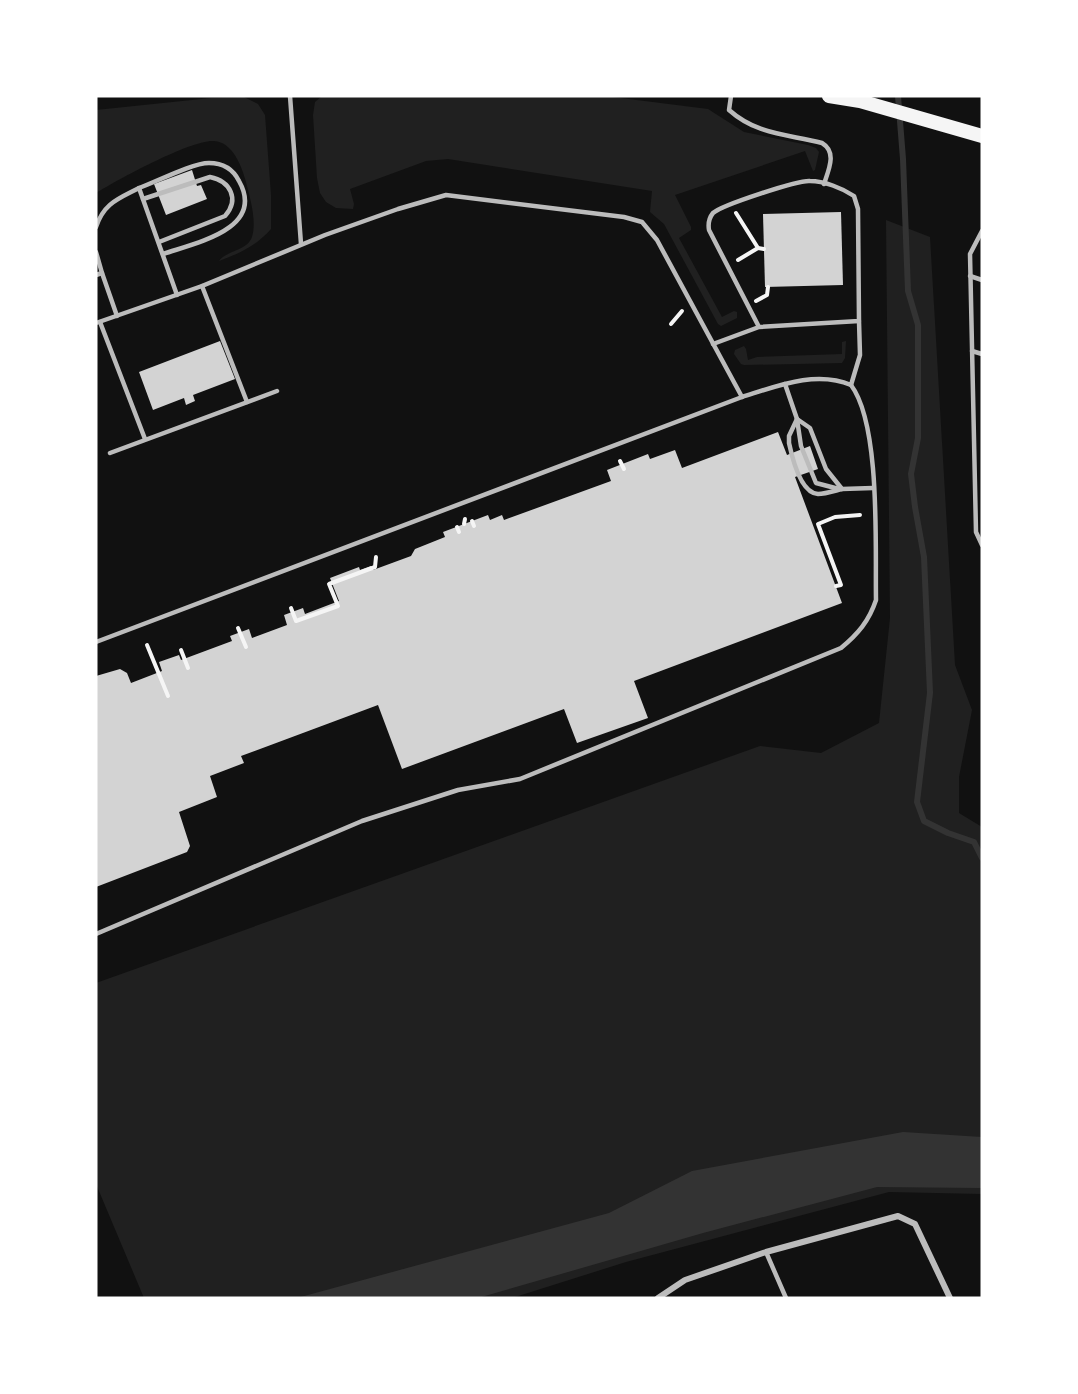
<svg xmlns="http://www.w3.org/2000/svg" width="1078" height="1394" font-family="'PT Serif',serif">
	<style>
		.green { fill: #202020 }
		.water { fill: #333 }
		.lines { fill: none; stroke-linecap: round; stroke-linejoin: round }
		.stream { stroke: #333; stroke-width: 6 }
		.building { fill: #d3d3d3 }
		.path { stroke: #f5f5f5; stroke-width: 4 }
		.service { stroke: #bcbcbc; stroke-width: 4.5 }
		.minor { stroke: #bcbcbc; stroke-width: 6 }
		.primary { stroke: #f5f5f5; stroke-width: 14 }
	</style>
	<rect width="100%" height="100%" fill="#111"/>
	<g class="green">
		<polygon points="322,96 605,96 708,109 744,132 808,145 816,148 819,152 815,170 813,171 805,151 675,195 691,227 691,230 679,238 722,317 734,311 737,312 737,318 721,326 718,324 664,224 650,212 652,191 448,159 426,161 350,189 354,204 353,209 336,208 326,202 320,193 317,178 313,115 315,102"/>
		<path d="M244,97L258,104L265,115L271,195V229C256,246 240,253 219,261C227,250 247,251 252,237C257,221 250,198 246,182C242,167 233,142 214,141C192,139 117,180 96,193V110L211,98Z"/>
		<polygon points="886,220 930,237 955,665 972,710 959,777 959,813 982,827 982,1194 889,1192 626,1262 512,1298 144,1298 96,1184 96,983 760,746 821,753 879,723 890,618"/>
		<polygon points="846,341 845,358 842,363 744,365 741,364 734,354 735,350 744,346 746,349 748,360 757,357 842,354 842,342"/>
	</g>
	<polygon class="water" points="903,1132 982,1137 982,1188 877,1187 703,1233 478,1298 297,1298 609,1213 692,1171"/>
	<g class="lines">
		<polyline class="stream" points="898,96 903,159 908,291 918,325 918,438 911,474 915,507 924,557 930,693 917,802 924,821 948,833 974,842 982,858"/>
	</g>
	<g class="building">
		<polygon points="192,170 197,186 201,185 207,199 166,215 154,184"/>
		<polygon points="841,212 843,285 765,287 763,214"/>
		<polygon points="220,341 235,379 193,395 195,401 186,405 184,398 153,410 139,372"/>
		<polygon points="778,432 787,455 810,446 818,469 795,477 842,603 634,681 648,718 577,743 564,709 402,769 378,705 241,756 244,763 210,776 217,797 179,812 190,846 187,852 96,887 96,676 120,669 127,673 131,683 162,671 159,662 179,655 181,660 232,641 230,636 249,629 252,638 287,625 284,615 303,608 305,614 339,601 330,578 359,567 360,570 371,566 373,570 411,556 415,549 445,537 443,532 488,515 490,520 502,515 504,520 611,481 607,470 648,454 650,459 675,450 682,468"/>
	</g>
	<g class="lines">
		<g class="path">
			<polyline points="736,213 758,248 764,249"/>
			<polyline points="738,260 758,248"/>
			<polyline points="756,301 767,295 768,287"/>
			<polyline points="671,324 682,311"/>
			<polyline points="620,461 624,469"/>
			<polyline points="472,521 474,526"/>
			<polyline points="464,524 465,519"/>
			<polyline points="457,527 459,532"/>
			<polyline points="836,586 841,585 818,524 835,517 860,515"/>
			<polyline points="291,608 296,621 338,606 329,584 375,567 376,557"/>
			<polyline points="238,628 246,647"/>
			<polyline points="147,645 168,696"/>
			<polyline points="181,650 188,668"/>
		</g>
		<g class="service">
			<polyline points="290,96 301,244"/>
			<path d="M731,96L729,110C757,135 787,134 822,143C837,152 829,169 824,184"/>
			<path d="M139,188C156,182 192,163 209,163C222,163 233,169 239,181C266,229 195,243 163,254"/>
			<path d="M143,199L210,177C230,181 240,199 225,216L159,242"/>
			<path d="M96,227C104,203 118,199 139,188L177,295"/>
			<polyline points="982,231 970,254 976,532 982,545"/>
			<polyline points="96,252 102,273 96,275"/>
			<polyline points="102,273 117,316"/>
			<polyline points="970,276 982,280"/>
			<polyline points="202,286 247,402"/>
			<polyline points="100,322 145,439"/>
			<path d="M96,323L202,286L325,235L398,209L446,195L624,217L642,222L657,240L742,397C777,386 816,370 851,385L860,355L859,321"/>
			<path d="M713,344L759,327L709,230C708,224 709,218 713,213C722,205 798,180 810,181C824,181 842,188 854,196L858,209L859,321L759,327"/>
			<polyline points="972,351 982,354"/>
			<polyline points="785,384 797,419 810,428 826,469 842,489 873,488"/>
			<path d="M797,419L789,436V443C792,457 800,493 818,494C825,494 834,491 842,489"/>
			<polyline points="797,419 801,446 816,483 839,489"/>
			<polyline points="110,453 277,391"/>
			<polyline points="96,642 742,397"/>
			<path d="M96,934L362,821L458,790L520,779L841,648C858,634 869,621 876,600C875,548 881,425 851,385"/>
			<polyline points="766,1252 786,1298"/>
		</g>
		<polyline class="minor" points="658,1298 685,1280 766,1252 898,1216 915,1224 950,1298"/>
		<polyline class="primary" points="829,96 860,101 982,136"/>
	</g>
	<rect width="1078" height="1394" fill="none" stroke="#ffffff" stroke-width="195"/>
</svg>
